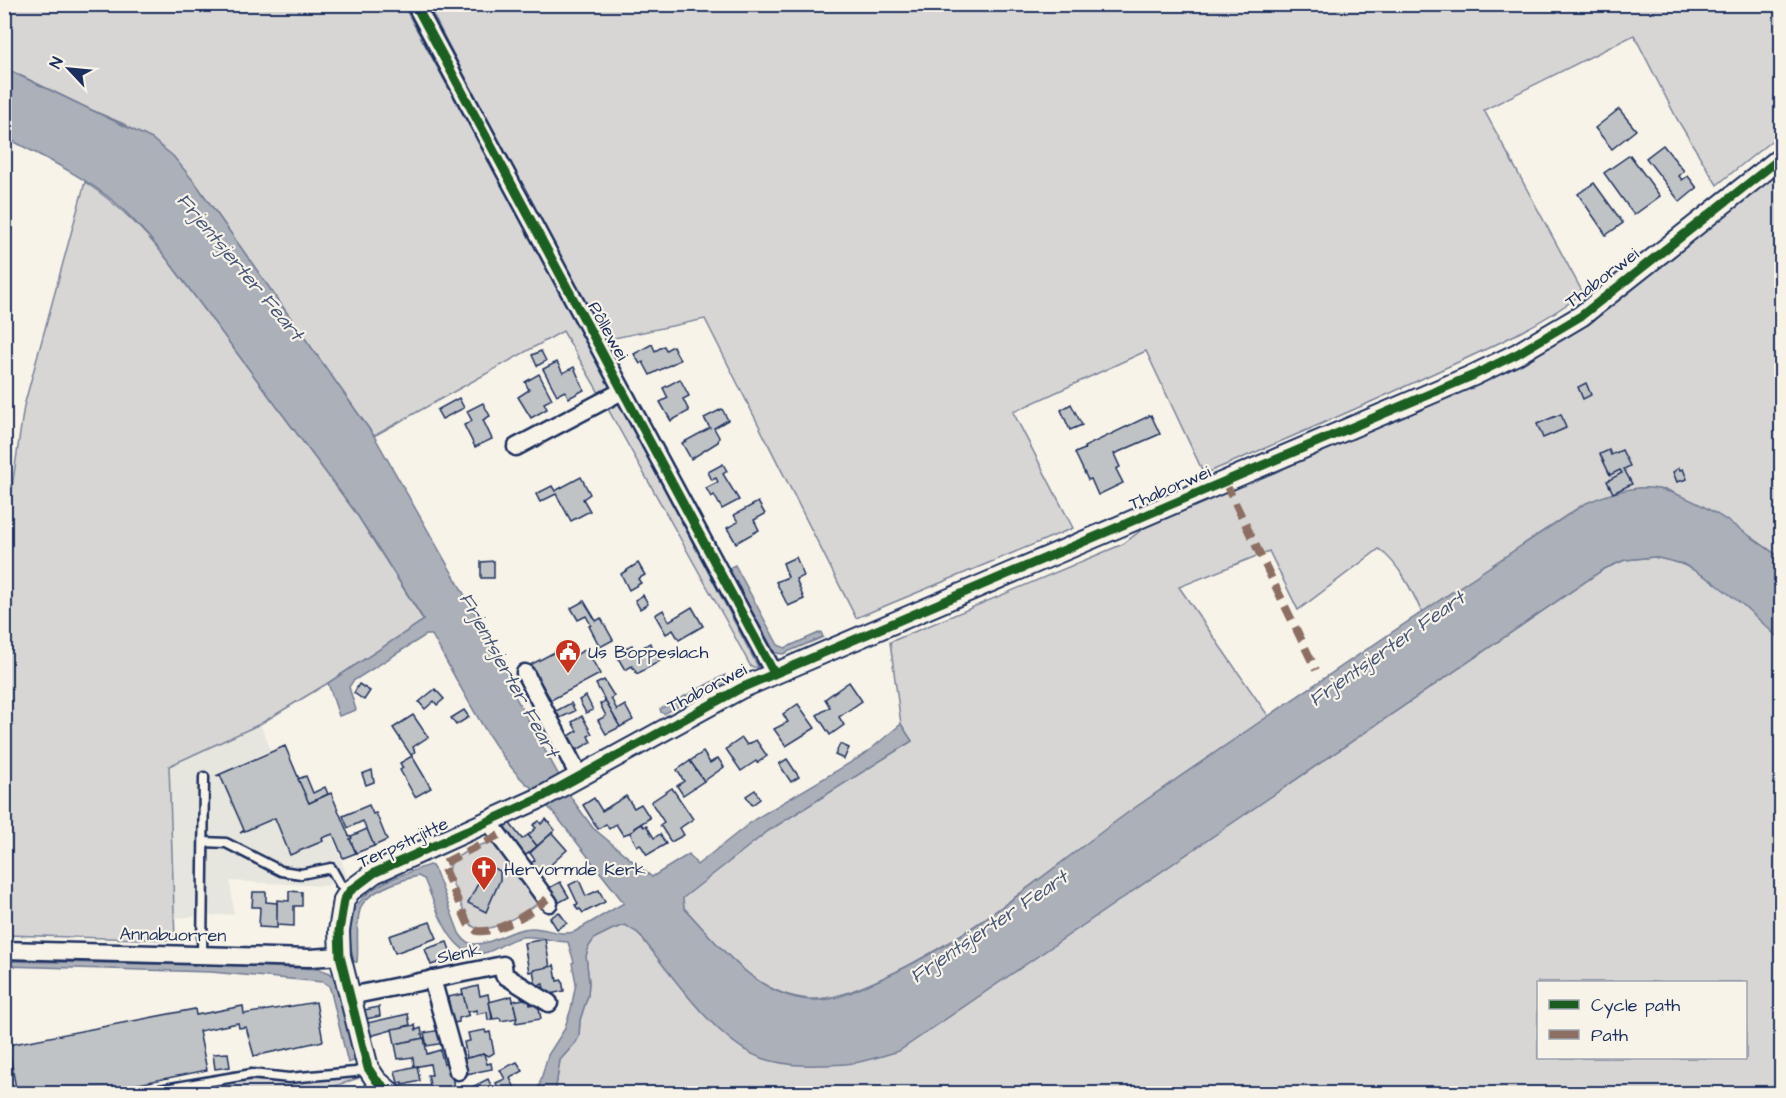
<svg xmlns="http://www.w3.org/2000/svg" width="1786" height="1098" font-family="'Architects Daughter',sans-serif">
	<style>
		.built { fill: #e6e5de }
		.green { fill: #d7d6d4; stroke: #798299; stroke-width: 1.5; fill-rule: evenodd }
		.water { fill: #acb0b9; stroke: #727c95; stroke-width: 1.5 }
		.building { fill: #c0c3c5; stroke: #1b2f5e; stroke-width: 1.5 }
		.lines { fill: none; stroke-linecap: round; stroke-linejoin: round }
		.service-casing { stroke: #1b2f5e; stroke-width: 13 }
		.minor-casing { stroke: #1b2f5e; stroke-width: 21 }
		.tertiary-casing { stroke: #1b2f5e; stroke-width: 24 }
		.service { stroke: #f7f3e8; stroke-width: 8 }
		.minor { stroke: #f7f3e8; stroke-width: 16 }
		.tertiary { stroke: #f7f3e8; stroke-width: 20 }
		.quiet { stroke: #8d6e63; stroke-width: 8; stroke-dasharray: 15 8; stroke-linecap: butt }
		.cycleway-casing { stroke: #f7f3e8; stroke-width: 13 }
		.cycleway { stroke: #1b5e20; stroke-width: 9 }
		.labels { text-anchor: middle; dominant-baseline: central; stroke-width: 4.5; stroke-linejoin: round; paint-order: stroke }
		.street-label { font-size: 18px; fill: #1b2f5e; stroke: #f7f3e8 }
		.poi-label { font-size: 18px; fill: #1b2f5e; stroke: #f7f3e8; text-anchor: start }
		.water-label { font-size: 20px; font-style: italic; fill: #465679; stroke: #f7f3e8 }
	</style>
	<rect width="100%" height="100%" fill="#f7f3e8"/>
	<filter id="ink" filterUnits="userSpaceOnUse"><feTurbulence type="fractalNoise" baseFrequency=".0167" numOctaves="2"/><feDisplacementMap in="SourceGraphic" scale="12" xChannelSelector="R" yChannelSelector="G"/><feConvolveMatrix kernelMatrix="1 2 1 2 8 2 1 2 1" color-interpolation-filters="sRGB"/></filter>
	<g filter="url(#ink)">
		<polygon class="built" points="260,724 271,750 285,745 309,801 331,792 348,831 333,838 347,876 326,886 230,881 234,914 174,918 169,766"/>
		<g class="green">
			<polygon points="5,5 403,5 615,391 602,398 563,331 374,436 196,184 124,124 89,109 5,68"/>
			<path d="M428,5H1781V133L1717,185L1677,119L1634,35L1484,110L1583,293C1537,328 1482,351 1430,375C1355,410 1280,442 1204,474L1146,351L1013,412L1073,528L856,618L705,319L605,340L525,193Z"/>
			<path d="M1781,166V558L1734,526L1668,490L1639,488L1585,504L1422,613C1412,590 1399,564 1379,549L1298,610L1269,551L1179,587L1269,717C1223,748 1176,779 1130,812C1047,871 968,941 874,982C853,991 832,1000 809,999C754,995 719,945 684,908L682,898L768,831L912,741L901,724L890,642L1123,544L1157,518L1496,373L1566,337L1657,267Z"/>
			<path d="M85,182C120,206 141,227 167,259L356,513L424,621L328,683L260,724L169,766L175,940L5,935V535L24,406Z"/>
			<polygon points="619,402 758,667 751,667 729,626 608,409"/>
			<path d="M1654,557C1663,559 1673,561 1681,564C1720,578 1752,613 1781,640V1093L555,1094L560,1060L576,1042L579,1036L580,1020L588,995L589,982L586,956L589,946L595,938L613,929L626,925L638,933L705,1015L745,1050L1285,787L1604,569L1625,560ZM1538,982H1746V1058H1538Z"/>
			<path d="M498,840L542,900C532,909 494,931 480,929C473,929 469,923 466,917L448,872C450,854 482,844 498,840Z"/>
			<polygon points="359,1076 359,1078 319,1091 319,1093 188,1094 188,1089 239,1080 289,1082"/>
		</g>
		<g class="water">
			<path d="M4,68L152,139L173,156L196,184L374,436L508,671L506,680L572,799L593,828L652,877L689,854L697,865L755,819L865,754L901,724L912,741L768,831L683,898L684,908C723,949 765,1009 830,999C847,996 865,986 881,979C974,938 1051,867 1133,809C1282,706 1433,604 1584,504C1602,496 1618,490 1638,488C1685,484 1743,532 1781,558V640L1743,605L1711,580L1683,564L1654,557L1625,560L1604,569L899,1051C886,1055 872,1059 859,1062C846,1065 831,1065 818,1065C798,1066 777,1064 759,1057C715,1040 668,970 638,933L625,925L613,929L595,938L589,946L586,956L589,982L588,995L580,1020L579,1036L576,1042L560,1060L555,1093H537L548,1055L564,1030L571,1009L576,983L572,963L574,962L568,942C552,942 538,935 522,937C507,939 498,950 484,953C450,961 435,902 424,879L418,876C401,880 364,892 360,910C355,926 359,945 357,962H354C337,895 376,884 429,865L432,866L436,872L459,933C463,939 466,943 473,944C494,945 511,928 532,928C547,928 559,936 574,932L624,903L554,813L544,803L538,791C507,781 450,667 432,635H426L353,681L349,687L356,710L339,716L328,683L424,620L356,513L167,259C152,240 136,221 117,204C84,176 43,157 5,137Z"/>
			<polygon points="735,565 778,645 785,648 821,632 823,637 783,654 775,653 729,570 729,568"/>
			<polygon points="725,675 727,680 664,714 661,712 660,709"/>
			<polygon points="5,961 251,966 319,969 330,973 337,982 356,1060 348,1063 331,992 329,986 323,982 211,972 5,966"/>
		</g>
		<g class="building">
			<polygon points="1619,109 1636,130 1612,149 1595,128"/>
			<polygon points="1663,145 1684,171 1679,176 1682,180 1688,176 1697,188 1680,202 1646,158"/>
			<polygon points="1630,155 1660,196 1634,215 1604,173"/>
			<polygon points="1594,183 1623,223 1606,235 1578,194"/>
			<polygon points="652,344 655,351 664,346 666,350 673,346 680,360 650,375 643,362 640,364 634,354"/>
			<polygon points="541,351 546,361 537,366 532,355"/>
			<polygon points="557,362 563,373 574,367 584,390 569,398 565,391 557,395 543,369"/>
			<polygon points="539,374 552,399 544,403 547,409 531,418 518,397 529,390 525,382"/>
			<polygon points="680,379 689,396 683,399 689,411 671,421 660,402 668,398 663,388"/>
			<polygon points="1586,383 1591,395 1583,399 1578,387"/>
			<polygon points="459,398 464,408 442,419 437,410"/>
			<polygon points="483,403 490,416 483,420 492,439 475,447 464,425 472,421 467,411"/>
			<polygon points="1071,404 1082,425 1070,430 1061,410"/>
			<polygon points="722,409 728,420 714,428 719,437 718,442 691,459 682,443 710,428 704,418"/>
			<polygon points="1561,414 1566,428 1543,438 1537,424"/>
			<polygon points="1151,415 1160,434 1114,454 1120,467 1116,469 1123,483 1098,495 1091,479 1088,480 1075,453 1085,449 1084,447"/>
			<polygon points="1609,450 1611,455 1622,450 1630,466 1624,469 1632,484 1613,493 1607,481 1622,473 1620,470 1610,475 1600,454"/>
			<polygon points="723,464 727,471 723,474 739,500 722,509 714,495 711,497 706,488 718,482 716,478 712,480 708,472"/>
			<polygon points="1679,468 1680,470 1683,469 1687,479 1677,482 1673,472"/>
			<polygon points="581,477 590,494 583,499 590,511 571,521 556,494 540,502 536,494 552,486 555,491"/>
			<polygon points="758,502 765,514 754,520 759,530 736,543 727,528 738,522 734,515"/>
			<polygon points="796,557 804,576 796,579 804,599 788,606 776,582 788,577 783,563"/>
			<polygon points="494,561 494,578 481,578 481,562"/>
			<polygon points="638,563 645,575 638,579 641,583 629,590 621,574"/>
			<polygon points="643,595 648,604 640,609 635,600"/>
			<polygon points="584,601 596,621 601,618 613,640 600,647 589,626 591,625 586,616 578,620 571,608"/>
			<polygon points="692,607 703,626 679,640 673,630 666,634 655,615 663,610 669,621"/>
			<polygon points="650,643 660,661 637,674 632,666 625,670 618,658 625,654 622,650 632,645 635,652"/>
			<polygon points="568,645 574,656 586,649 600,674 551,700 530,665"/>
			<polygon points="604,680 614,696 611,698 617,710 625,705 633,720 620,727 596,684"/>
			<polygon points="849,682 862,701 839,717 844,725 830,735 817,715 830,707 825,699"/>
			<polygon points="359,684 370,691 364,700 354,693"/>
			<polygon points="435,689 444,699 437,705 434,701 425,709 419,702"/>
			<polygon points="586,696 593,710 586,713 579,700"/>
			<polygon points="605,701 620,727 606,734 598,720 606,716 600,704"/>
			<polygon points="571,703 575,711 560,718 556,711"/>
			<polygon points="798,704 815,728 786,746 774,729 788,722 783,714"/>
			<polygon points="464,710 469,717 456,725 451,718"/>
			<polygon points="413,715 428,737 413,747 415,752 411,755 393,728"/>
			<polygon points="582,716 592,734 588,736 591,742 577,750 569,736 577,731 572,722"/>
			<polygon points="742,738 747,745 756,740 767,756 757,763 756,761 741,771 726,749"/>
			<polygon points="840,744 849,748 844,759 835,755"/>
			<polygon points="285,746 309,803 331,793 349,836 351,836 352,838 350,839 356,853 343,858 333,834 322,838 323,841 290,855 275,818 240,833 244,830 220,775 216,776"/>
			<polygon points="703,752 710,763 718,758 724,767 704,781 690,761"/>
			<polygon points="412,756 431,788 415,797 400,770 403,768 400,763"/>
			<polygon points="787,759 799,777 791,782 779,764"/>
			<polygon points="690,761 704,781 683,795 677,786 684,781 677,770"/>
			<polygon points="372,770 374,782 366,785 362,774"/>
			<polygon points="306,776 313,793 325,787 328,794 309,803 298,779"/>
			<polygon points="672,788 693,819 680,828 684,835 671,842 660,825 664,822 651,802"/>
			<polygon points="755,790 760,799 752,805 746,796"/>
			<polygon points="626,796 634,808 641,804 650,818 634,828 634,831 623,835 616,824 609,829 606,824 598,829 583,805 594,798 602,811"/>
			<polygon points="369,805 373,814 376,813 387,840 374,846 363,821 348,828 343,816"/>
			<polygon points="546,819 555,830 537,846 528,835 536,828 533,825 539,821 541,824"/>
			<polygon points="508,821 522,839 528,835 537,846 521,859 498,828"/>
			<polygon points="641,824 644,827 646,825 654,838 660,834 666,844 647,855 640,844 637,846 630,833"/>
			<polygon points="367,829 374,846 356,853 350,839 352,838 351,836"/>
			<polygon points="552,833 567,850 535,879 526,867 535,860 530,853"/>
			<polygon points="492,867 500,871 500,880 486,912 468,903 484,872"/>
			<polygon points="579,880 586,896 599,890 605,902 583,913 580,909 578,910 575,905 578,904 569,885"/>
			<polygon points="560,882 569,897 558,903 549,888"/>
			<polygon points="289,891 302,892 302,906 294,906 294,926 276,925 277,900 289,901"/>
			<polygon points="253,892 266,892 266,902 277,903 277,928 259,927 260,907 252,907"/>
			<polygon points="559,912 567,923 557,929 550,918"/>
			<polygon points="430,922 437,938 395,953 389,936"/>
			<polygon points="545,939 550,967 529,972 524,943"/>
			<polygon points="447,942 453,958 431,965 425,949"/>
			<polygon points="554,964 557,981 562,980 564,991 545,995 543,984 536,986 533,970 554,966"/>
			<polygon points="478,986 480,996 488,994 492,1019 488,1020 487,1012 477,1014 477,1010 467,1012 462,990"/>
			<polygon points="463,994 468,1015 470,1015 459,1018 459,1022 453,1023 448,997"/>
			<polygon points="512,996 517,1018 501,1021 500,1018 493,1019 489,1002"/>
			<polygon points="529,998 530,1005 538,1003 541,1019 515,1023 517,1018 513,1001"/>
			<polygon points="316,1002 323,1041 254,1056 246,1027 239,1028 238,1023 199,1031 207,1070 90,1094 17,1094 8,1045 195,1009 196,1015 243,1006 244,1014"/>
			<polygon points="379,1007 380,1016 366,1019 364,1010"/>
			<polygon points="408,1014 410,1025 370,1036 367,1023"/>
			<polygon points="415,1025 416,1030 421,1028 423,1039 395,1044 392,1029"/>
			<polygon points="440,1030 444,1043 427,1046 424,1033"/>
			<polygon points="485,1030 486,1033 490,1032 494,1053 489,1056 484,1054 467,1058 464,1042 470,1041 468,1033"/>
			<polygon points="424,1038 427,1054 440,1050 444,1064 449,1063 454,1086 431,1090 428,1075 432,1075 430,1064 414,1067 413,1057 398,1059 395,1044"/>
			<polygon points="228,1053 230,1067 215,1069 213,1054"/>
			<polygon points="484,1054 487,1064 491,1063 492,1069 466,1074 463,1059"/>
			<polygon points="517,1062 523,1071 510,1078 518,1094 501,1094 496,1083 505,1079 500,1070"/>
			<polygon points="417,1066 420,1081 403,1085 403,1082 398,1083 395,1071"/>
			<polygon points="488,1079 495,1094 473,1094 470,1088"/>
		</g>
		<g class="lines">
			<defs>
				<g id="service">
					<polyline points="204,842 226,843 281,871 301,874 331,868 340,884 349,891"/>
					<polyline points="202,955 204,777"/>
					<polyline points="136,1094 252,1074 289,1078 355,1072 368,1068"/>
				</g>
				<g id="minor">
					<polyline points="415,4 774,673"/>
					<polyline points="516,447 622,391"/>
					<polyline points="525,673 579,776"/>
					<polyline points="491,821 495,830 549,903"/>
					<polyline points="4,950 310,958 340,956"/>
					<polyline points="432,979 458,1071"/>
					<polyline points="350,996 503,965 504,975 549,1003"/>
				</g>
				<polyline id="tertiary" points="392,1094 376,1080 368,1068 340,956 339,931 344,900 350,891 374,873 540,798 741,688 1474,375 1517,354 1581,316 1782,157"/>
			</defs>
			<use href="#service" class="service-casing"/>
			<use href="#minor" class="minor-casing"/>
			<use href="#tertiary" class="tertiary-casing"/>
			<use href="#service" class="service"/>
			<use href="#minor" class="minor"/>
			<use href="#tertiary" class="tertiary"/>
			<g class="quiet">
				<polyline points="1225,482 1316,670"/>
				<path d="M499,835L442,864L468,924L477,931C497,934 532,912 547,899"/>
			</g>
			<defs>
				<g id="cycleway">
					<polyline points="415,4 774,673"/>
					<polyline points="392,1094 376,1080 368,1068 340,956 339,931 344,900 350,891 374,873 540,798 741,688 1474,375 1517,354 1581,316 1782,157"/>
				</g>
			</defs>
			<use href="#cycleway" class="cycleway-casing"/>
			<use href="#cycleway" class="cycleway"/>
		</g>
	</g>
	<defs>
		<symbol id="civic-pin" viewBox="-11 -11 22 30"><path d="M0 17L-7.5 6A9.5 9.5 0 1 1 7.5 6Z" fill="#c8321e" stroke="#f7f3e8"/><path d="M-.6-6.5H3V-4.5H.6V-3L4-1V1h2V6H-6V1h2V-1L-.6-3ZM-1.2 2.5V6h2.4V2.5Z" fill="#fff"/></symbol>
		<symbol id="church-pin" viewBox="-11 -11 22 30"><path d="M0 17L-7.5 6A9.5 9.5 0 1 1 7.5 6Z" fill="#c8321e" stroke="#f7f3e8"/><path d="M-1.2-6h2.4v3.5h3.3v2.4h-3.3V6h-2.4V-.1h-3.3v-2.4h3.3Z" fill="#fff"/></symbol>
	</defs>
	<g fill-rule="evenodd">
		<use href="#civic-pin" x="553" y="637" width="30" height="40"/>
		<use href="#church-pin" x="469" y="854" width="30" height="40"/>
	</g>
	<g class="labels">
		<g class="street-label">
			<text transform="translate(1602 278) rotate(-37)">Thaborwei</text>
			<text transform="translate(608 331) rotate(61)">Pôllewei</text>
			<text transform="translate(1170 488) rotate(-23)">Thaborwei</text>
			<text transform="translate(707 688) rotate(-27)">Thaborwei</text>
			<text transform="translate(403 843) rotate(-25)">Terpstrjitte</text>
			<text transform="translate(173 935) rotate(1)">Annabuorren</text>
			<text transform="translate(459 954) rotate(-11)">Slenk</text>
		</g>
		<g class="poi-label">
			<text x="588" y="652">Us Boppeslach</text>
			<text x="504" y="869">Hervormde Kerk</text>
		</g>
		<g class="water-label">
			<text transform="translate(240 267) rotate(50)">Frjentsjerter Feart</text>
			<text transform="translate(1387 649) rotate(-35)">Frjentsjerter Feart</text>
			<text transform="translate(509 675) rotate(61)">Frjentsjerter Feart</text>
			<text transform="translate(989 927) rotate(-34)">Frjentsjerter Feart</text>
		</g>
	</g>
	<rect width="1786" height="1098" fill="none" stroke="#f7f3e8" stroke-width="24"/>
	<rect x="12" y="12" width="1762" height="1074" fill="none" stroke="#1b2f5e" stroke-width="2" filter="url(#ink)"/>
	<rect x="1537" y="981" width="210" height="78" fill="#f7f3e8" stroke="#9fa5b1" stroke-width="1.5"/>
	<rect x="1549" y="1000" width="30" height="9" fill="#1b5e20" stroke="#9fa5b1" stroke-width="1.5"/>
	<text x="1591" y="1011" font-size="18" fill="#1b2f5e">Cycle path</text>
	<rect x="1549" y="1030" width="30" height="9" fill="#8d6e63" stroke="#9fa5b1" stroke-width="1.5"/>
	<text x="1591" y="1041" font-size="18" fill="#1b2f5e">Path</text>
	<g transform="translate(69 69) rotate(296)" stroke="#f7f3e8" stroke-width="4.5" paint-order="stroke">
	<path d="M0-4.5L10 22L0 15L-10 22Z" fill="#1b2f5e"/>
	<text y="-9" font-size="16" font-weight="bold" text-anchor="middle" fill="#1b2f5e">N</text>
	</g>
</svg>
